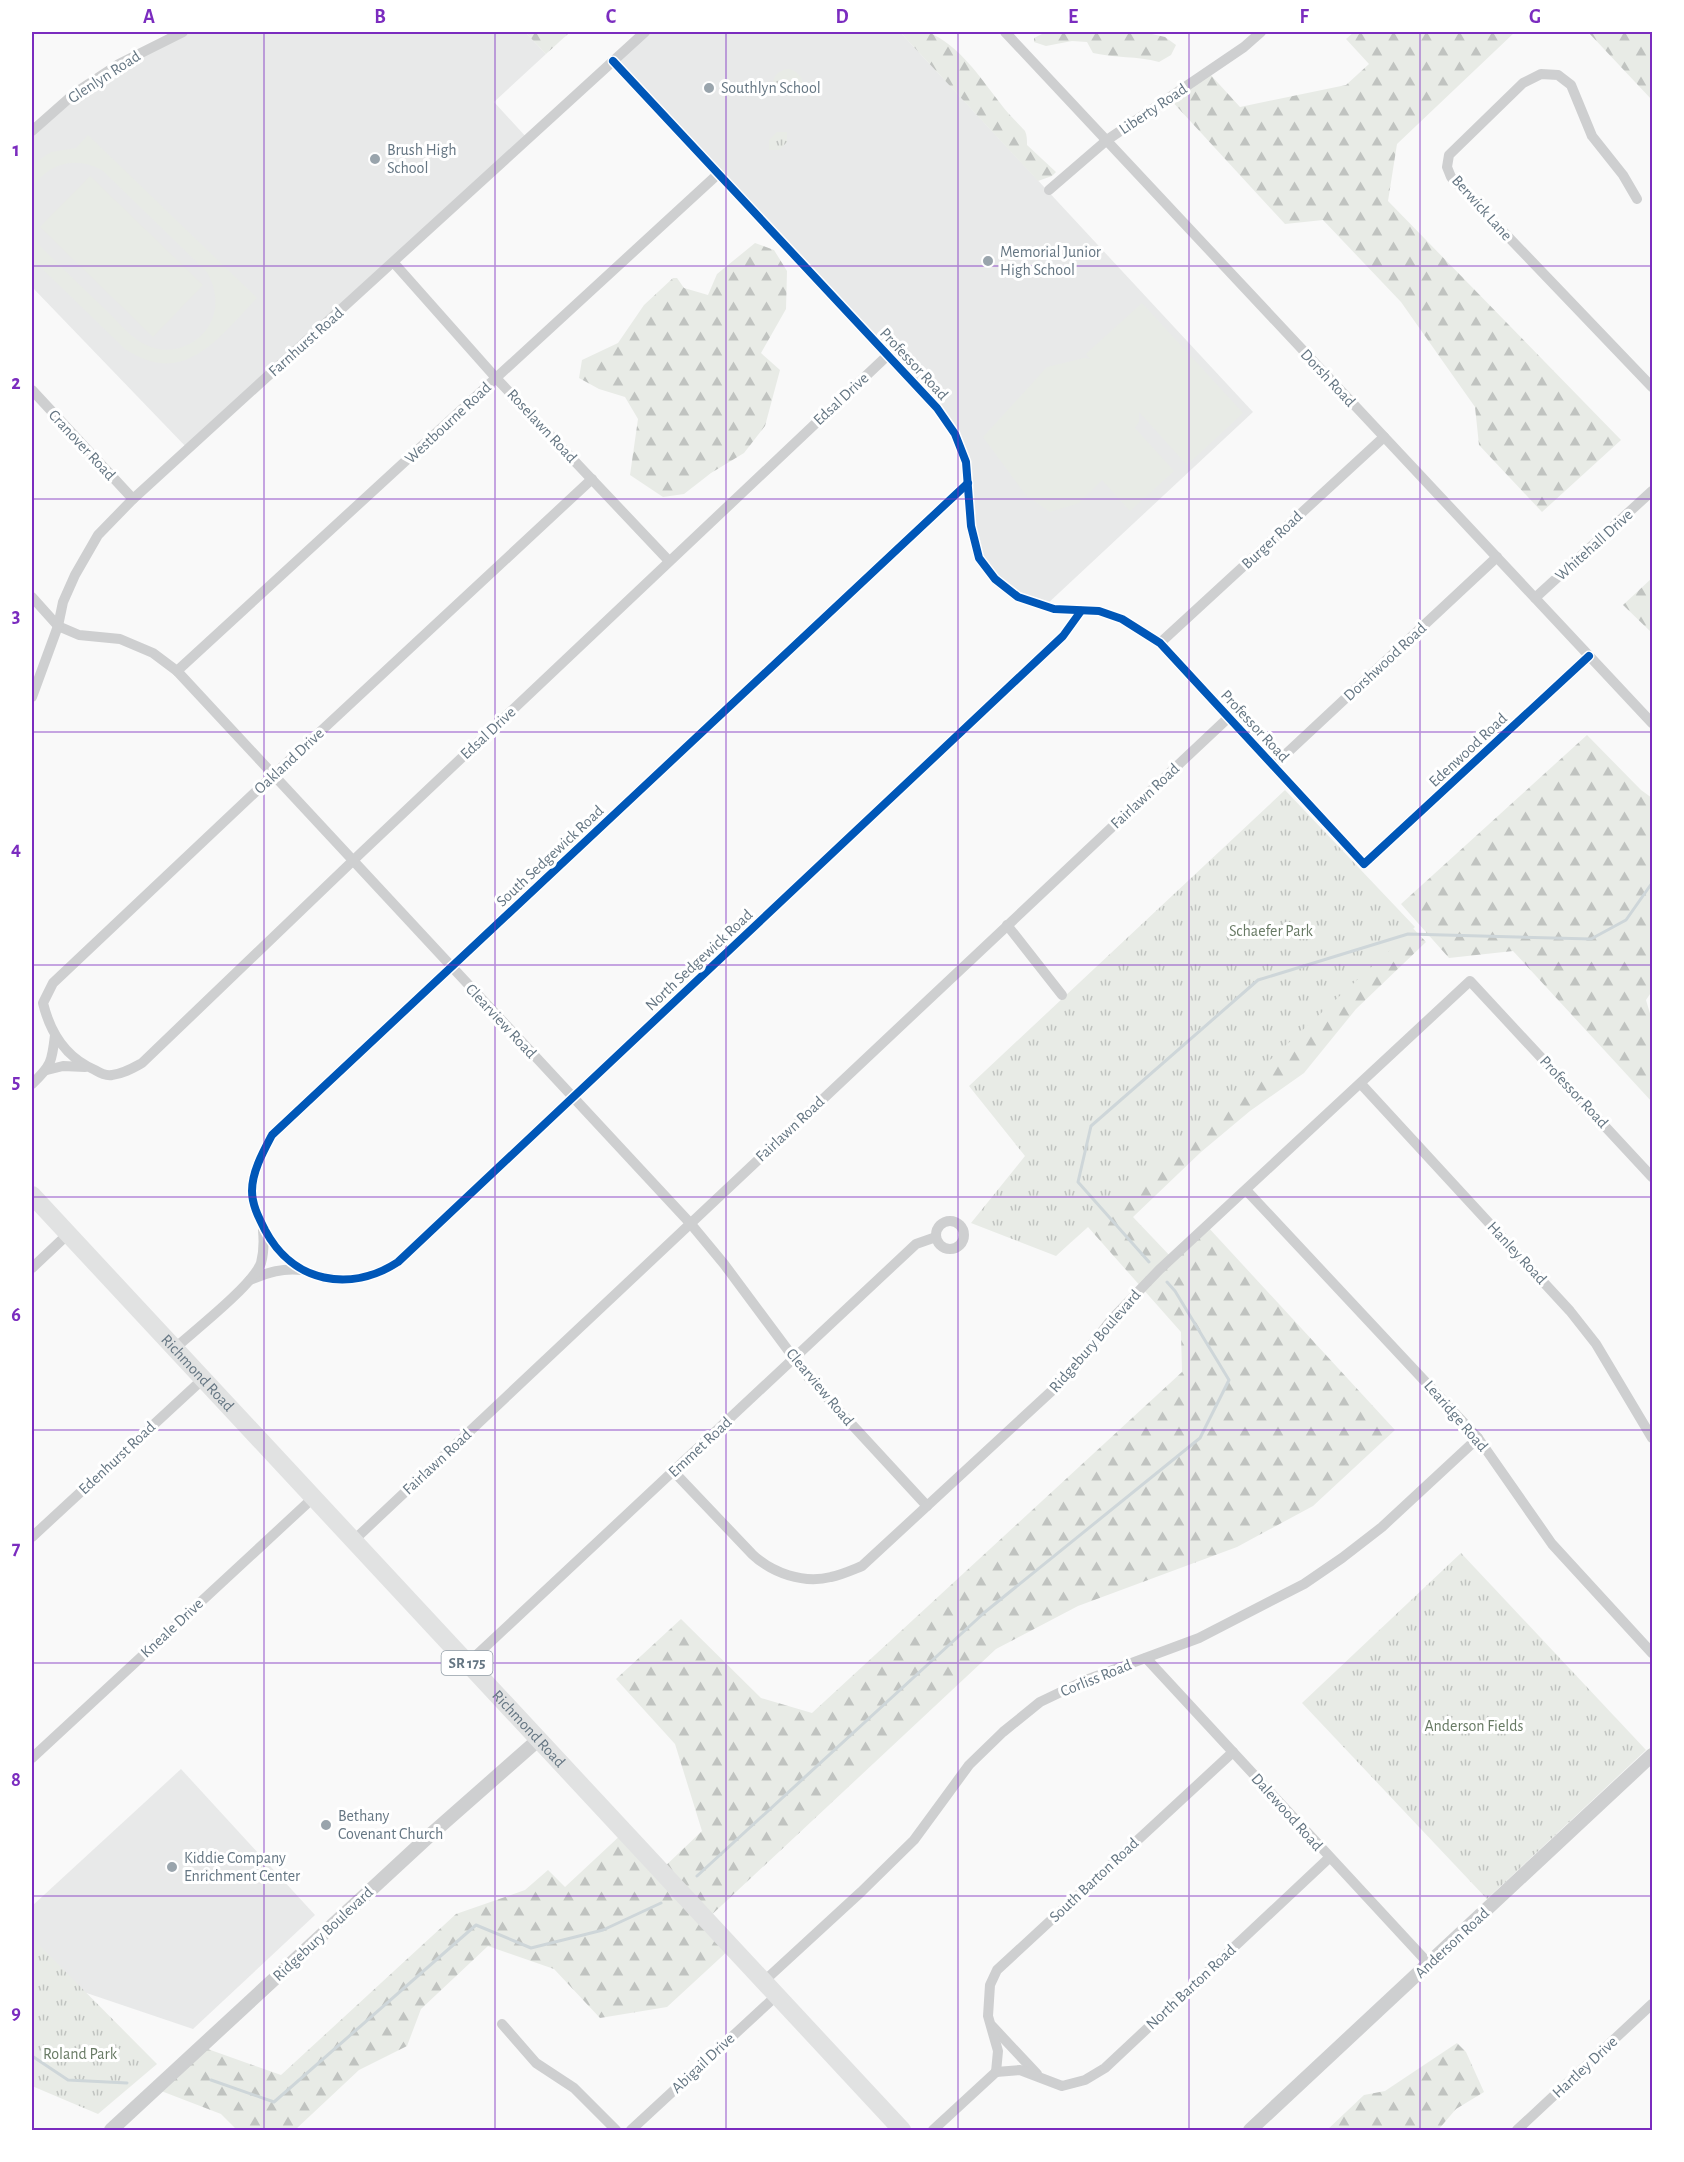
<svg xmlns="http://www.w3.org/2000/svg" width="1684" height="2162" font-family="'Alegreya Sans',sans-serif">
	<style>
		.built { fill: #e8e9e9 }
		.green { fill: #e8ebe6 }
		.forest { fill: url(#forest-firs) }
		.park { fill: url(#park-tufts) }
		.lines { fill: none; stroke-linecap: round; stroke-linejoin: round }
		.stream { stroke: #ced6d9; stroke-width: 3 }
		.minor { stroke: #cecfd0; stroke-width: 10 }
		.tertiary { stroke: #cecfd0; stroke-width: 14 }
		.primary { stroke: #e1e2e2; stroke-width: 18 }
		.cycleway-casing { stroke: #fff; stroke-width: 11 }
		.cycleway { stroke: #0057b8; stroke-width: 8 }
		.grid { fill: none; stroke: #7b2cbf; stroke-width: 1.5; stroke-opacity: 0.55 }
		.poi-dot { fill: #99a4ac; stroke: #fff; stroke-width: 2 }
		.labels { text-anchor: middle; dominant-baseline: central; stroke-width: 6; stroke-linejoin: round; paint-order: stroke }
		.shield { fill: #fff; stroke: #939fa8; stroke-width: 1.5 }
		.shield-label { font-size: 15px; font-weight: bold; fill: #657683 }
		.street-label { font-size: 16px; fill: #657683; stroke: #fff }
		.poi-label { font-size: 16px; fill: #657683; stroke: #fff; text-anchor: start }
		.park-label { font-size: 16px; fill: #687a64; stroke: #fff }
		.neatline { fill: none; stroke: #7b2cbf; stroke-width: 2 }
		.grid-label { font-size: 20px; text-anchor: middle; font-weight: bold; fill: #7b2cbf }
	</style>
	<defs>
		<pattern id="forest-firs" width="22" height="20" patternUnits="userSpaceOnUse" patternTransform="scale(1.5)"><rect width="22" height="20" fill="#e8ebe6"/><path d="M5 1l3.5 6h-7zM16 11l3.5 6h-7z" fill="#c0c3c0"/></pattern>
		<pattern id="park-tufts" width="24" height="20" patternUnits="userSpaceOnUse" patternTransform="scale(1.5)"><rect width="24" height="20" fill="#e8ebe6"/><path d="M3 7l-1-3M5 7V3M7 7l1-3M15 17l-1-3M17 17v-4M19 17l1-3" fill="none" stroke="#c0c3c0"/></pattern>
	</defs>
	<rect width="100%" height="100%" fill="#f9f9f9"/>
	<g class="built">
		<polygon points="183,32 525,32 546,54 494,102 528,139 188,449 32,287 32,131 75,93"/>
		<polygon points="645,32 900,32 1253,412 1045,606 1018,597 979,558 968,483 955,434 613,61"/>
		<polygon points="181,1769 315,1915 193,2029 51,1981 32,1954 32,1906"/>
	</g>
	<g class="green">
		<path d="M88,135L257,298C219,337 185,389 125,349L32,259V235L41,247C63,269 85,290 108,312C119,323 131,338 146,345C169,356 197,347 210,324C219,307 216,288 207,272L103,171C77,155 47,163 32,189V165L51,152L76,148Z"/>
		<polygon points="90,176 203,285 153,337 40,227"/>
		<polygon points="1142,303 1243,413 1187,465 1139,412 1139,422 1135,428 1174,471 1130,511 1102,480 1079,503 1050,512 1025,494 983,437 1047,367 1084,358 1090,359 1086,354"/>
	</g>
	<g class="forest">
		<polygon points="525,32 570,32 546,54"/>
		<path d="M900,32C907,31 921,29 928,32C959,45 980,77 1000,103C1007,113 1017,122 1025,131C1027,135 1027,140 1027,145L1056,172L1052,176L1038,181Z"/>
		<path d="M1046,32H1143L1165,37L1176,45L1171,55L1159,62C1137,56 1115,58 1093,53L1087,42L1072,41L1046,46L1034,42V38Z"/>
		<polygon points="1354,32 1515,32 1397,144 1388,201 1621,440 1542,512 1479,445 1475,407 1401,302 1323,220 1285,224 1169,98 1208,72 1240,107 1346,85 1369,64 1346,39"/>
		<polygon points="1588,32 1652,32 1652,100"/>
		<polygon points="755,243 774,250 787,271 786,309 761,353 780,370 765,426 744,453 711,473 684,494 663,497 630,475 638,419 625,397 599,389 579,378 582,360 618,343 644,305 673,278 677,278 684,288 708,295 717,274"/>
		<polygon points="1652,578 1652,633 1623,605"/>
		<polygon points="1587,735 1641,790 1652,798 1652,991 1646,1000 1652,1020 1652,1102 1513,951 1449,958 1401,904"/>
		<polygon points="1408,923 1426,942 1356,1009 1304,1073 1250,1111 1201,1152 1133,1217 1172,1258 1207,1226 1395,1430 1313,1506 1237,1547 1078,1606 996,1649 706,1920 731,1948 667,2007 600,2018 554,1969 488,1946 421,2009 407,2046 359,2070 296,2129 297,2130 237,2130 221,2114 156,2089 202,2047 281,2075 456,1914 525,1890 548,1870 565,1887 624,1832 660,1871 702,1831 675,1744 616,1679 681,1619 761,1698 812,1713 1182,1372 1181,1332 1088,1227 1069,1244"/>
		<polygon points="1457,2043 1466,2052 1484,2092 1456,2109 1438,2130 1327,2130 1364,2095 1385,2091"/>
	</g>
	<g class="park">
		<path d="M789,69C803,73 807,85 797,96L776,94C769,82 775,70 789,69Z"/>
		<polygon points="777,132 787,132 787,142 779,150 769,150 769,140"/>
		<polygon points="1285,790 1415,927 1056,1256 971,1223 1025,1156 969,1086"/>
		<polygon points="1461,1553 1646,1750 1487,1899 1302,1703"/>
		<polygon points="32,1938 157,2064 98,2114 32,2086"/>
	</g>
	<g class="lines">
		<g class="stream">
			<polyline points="1149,1262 1078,1182 1091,1126 1258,980 1408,934 1591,939 1626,920 1652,883"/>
			<polyline points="697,1876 985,1612 1200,1438 1229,1380 1175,1291 1167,1282"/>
			<polyline points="32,2056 68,2080 127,2083"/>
			<polyline points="211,2080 274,2102 476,1925 531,1948 603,1930 661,1903"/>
		</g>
		<g class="minor">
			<polyline points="1005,32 1652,723"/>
			<polyline points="613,61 937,408 955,434 966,462 971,526 979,558 995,579 1018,597 1054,609 1099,611 1122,619 1160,643 1364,864 1589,656"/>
			<polyline points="32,131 75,93 119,64 183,32"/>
			<polyline points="1049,190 1107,140 1244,47 1261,32"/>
			<polyline points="1637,199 1623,175 1592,136 1571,85 1558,75 1541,74 1523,83 1449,155 1447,167 1451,177 1652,387"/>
			<polyline points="394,263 496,378 669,561"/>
			<polyline points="32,390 133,499"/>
			<path d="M592,479L265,783L53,983L43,1003C50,1032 66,1058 95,1070C100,1073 107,1076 112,1075C123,1074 133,1068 142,1063L362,852L888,355"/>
			<path d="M968,483L272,1135C263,1152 252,1172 252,1191C252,1205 259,1218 265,1230C293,1283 350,1293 398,1262L1063,636L1081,611"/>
			<polyline points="32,597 58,626 79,635 120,639 153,653 177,671 690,1223 724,1264 808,1377 927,1506"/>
			<polyline points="1535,598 1652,491"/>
			<polyline points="1160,643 1384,437"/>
			<polyline points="177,671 718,174"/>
			<polyline points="32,697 58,626 63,602 75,575 98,535 133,499 645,32"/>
			<polyline points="1273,766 1497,557"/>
			<polyline points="1007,925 1062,995"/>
			<polyline points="47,1070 63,1066 85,1067"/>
			<path d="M32,1084C51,1066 52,1062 55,1035"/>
			<polyline points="1361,1084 1570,1311 1596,1344 1652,1438"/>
			<polyline points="1246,1190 1478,1438 1552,1544 1652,1653"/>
			<circle cx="950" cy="1235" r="14"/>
			<polyline points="32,1268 68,1234"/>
			<path d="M250,1280C269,1272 282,1268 302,1270"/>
			<path d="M174,1349C194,1331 253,1285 261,1263C264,1252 264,1241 263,1230"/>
			<path d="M674,1472L752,1554C772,1573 803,1584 831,1577C841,1575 852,1570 862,1566L1056,1387L1071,1371L1111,1320L1159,1270L1470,981L1652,1177"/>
			<polyline points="32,1537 203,1379"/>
			<polyline points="353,1541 1228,718"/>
			<polyline points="1146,1658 1429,1964"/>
			<polyline points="467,1664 916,1244 936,1237"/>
			<polyline points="32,1758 313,1498"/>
			<polyline points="763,1982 861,1892 914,1840 969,1765 1003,1732 1040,1702 1086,1680 1199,1638 1304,1584 1342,1558 1382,1527 1478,1438"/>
			<polyline points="502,2024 536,2063 574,2088 616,2130"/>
			<polyline points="992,2026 1037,2074"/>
			<polyline points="996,2072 998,2051 988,2016 990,1985 997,1970 1233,1752"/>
			<polyline points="996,2072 1020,2070 1062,2086 1085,2080 1105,2068 1329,1858"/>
			<polyline points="631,2130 776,1996"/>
			<polyline points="933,2130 996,2072"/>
			<polyline points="1517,2130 1652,2004"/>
		</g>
		<g class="tertiary">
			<polyline points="111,2130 429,1836 538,1740"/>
			<polyline points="1250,2130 1652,1755"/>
		</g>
		<path class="primary" id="s1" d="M32,1195L902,2130"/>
		<defs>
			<g id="cycleway">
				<polyline points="613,61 937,408 955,434 966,462 971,526 979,558 995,579 1018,597 1054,609 1099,611 1122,619 1160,643 1364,864 1589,656"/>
				<path d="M968,483L272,1135C263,1152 252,1172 252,1191C252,1205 259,1218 265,1230C293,1283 350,1293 398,1262L1063,636L1081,611"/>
			</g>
		</defs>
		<use href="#cycleway" class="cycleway-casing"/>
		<use href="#cycleway" class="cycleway"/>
	</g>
	<path class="grid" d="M264,32V2130M495,32V2130M726,32V2130M958,32V2130M1189,32V2130M1420,32V2130M32,266H1652M32,499H1652M32,732H1652M32,965H1652M32,1197H1652M32,1430H1652M32,1663H1652M32,1896H1652"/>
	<g class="poi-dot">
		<circle cx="709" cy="88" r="6"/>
		<circle cx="375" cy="159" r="6"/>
		<circle cx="988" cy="261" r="6"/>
		<circle cx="326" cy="1825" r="6"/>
		<circle cx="172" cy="1867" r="6"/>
	</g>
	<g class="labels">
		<rect class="shield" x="441.5" y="1651" width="51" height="24" rx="4.5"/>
		<g class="shield-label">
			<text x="467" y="1663">SR 175</text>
		</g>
		<g class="street-label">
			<text transform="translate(104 77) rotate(-33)">Glenlyn Road</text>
			<text transform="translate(1153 109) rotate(-34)">Liberty Road</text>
			<text transform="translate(1482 208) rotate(48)">Berwick Lane</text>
			<text transform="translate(306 342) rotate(-42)">Farnhurst Road</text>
			<text transform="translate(914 364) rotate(47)">Professor Road</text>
			<text transform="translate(1328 378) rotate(47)">Dorsh Road</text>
			<text transform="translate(841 399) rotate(-43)">Edsal Drive</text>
			<text transform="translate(448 423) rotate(-43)">Westbourne Road</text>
			<text transform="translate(542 426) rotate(47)">Roselawn Road</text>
			<text transform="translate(82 445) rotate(47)">Cranover Road</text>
			<text transform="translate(1272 540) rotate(-43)">Burger Road</text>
			<text transform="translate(1594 545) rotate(-42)">Whitehall Drive</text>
			<text transform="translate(1385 662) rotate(-43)">Dorshwood Road</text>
			<text transform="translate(1255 726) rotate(47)">Professor Road</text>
			<text transform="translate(488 733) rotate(-43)">Edsal Drive</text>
			<text transform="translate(1468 750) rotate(-43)">Edenwood Road</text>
			<text transform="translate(289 761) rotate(-43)">Oakland Drive</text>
			<text transform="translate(1145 796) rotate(-43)">Fairlawn Road</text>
			<text transform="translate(550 856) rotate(-43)">South Sedgewick Road</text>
			<text transform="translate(699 960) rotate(-43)">North Sedgewick Road</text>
			<text transform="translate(501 1021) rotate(47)">Clearview Road</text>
			<text transform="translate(1574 1092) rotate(47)">Professor Road</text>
			<text transform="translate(790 1129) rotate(-43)">Fairlawn Road</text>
			<text transform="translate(1517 1253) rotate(47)">Hanley Road</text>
			<text transform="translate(1095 1341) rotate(-49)">Ridgebury Boulevard</text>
			<text stroke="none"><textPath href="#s1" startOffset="243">Richmond Road</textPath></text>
			<text transform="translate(820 1387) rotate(50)">Clearview Road</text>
			<text transform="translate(1456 1416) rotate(49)">Learidge Road</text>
			<text transform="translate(700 1447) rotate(-43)">Emmet Road</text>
			<text transform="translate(117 1458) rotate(-43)">Edenhurst Road</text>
			<text transform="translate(437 1462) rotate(-43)">Fairlawn Road</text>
			<text transform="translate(172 1628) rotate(-43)">Kneale Drive</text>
			<text transform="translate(1096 1678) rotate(-22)">Corliss Road</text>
			<text stroke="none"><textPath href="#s1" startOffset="729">Richmond Road</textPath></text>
			<text transform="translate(1287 1812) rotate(48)">Dalewood Road</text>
			<text transform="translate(1094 1880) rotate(-43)">South Barton Road</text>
			<text transform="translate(323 1934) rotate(-43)">Ridgebury Boulevard</text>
			<text transform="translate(1452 1943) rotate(-43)">Anderson Road</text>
			<text transform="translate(1191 1987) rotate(-43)">North Barton Road</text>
			<text transform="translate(703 2063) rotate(-43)">Abigail Drive</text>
			<text transform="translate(1585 2067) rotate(-43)">Hartley Drive</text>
		</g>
		<g class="poi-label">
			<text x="721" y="88">Southlyn School</text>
			<text x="387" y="150">Brush High<tspan x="387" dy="18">School</tspan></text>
			<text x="1000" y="252">Memorial Junior<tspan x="1000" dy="18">High School</tspan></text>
			<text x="338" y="1816">Bethany<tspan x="338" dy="18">Covenant Church</tspan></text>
			<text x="184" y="1858">Kiddie Company<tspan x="184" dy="18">Enrichment Center</tspan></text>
		</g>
		<g class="park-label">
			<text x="1271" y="931">Schaefer Park</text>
			<text x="1474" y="1726">Anderson Fields</text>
			<text x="80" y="2054">Roland Park</text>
		</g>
	</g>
	<rect width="1684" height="2162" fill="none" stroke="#ffffff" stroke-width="66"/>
	<rect x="33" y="33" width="1618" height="2096" class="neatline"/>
	<g class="grid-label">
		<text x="149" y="23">A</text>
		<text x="380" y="23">B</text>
		<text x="611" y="23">C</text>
		<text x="842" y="23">D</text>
		<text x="1073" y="23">E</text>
		<text x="1304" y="23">F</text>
		<text x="1535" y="23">G</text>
		<text x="16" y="156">1</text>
		<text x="16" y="389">2</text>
		<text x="16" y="622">3</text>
		<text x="16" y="855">4</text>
		<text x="16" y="1088">5</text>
		<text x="16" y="1321">6</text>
		<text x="16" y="1554">7</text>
		<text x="16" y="1786">8</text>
		<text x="16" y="2019">9</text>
	</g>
</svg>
